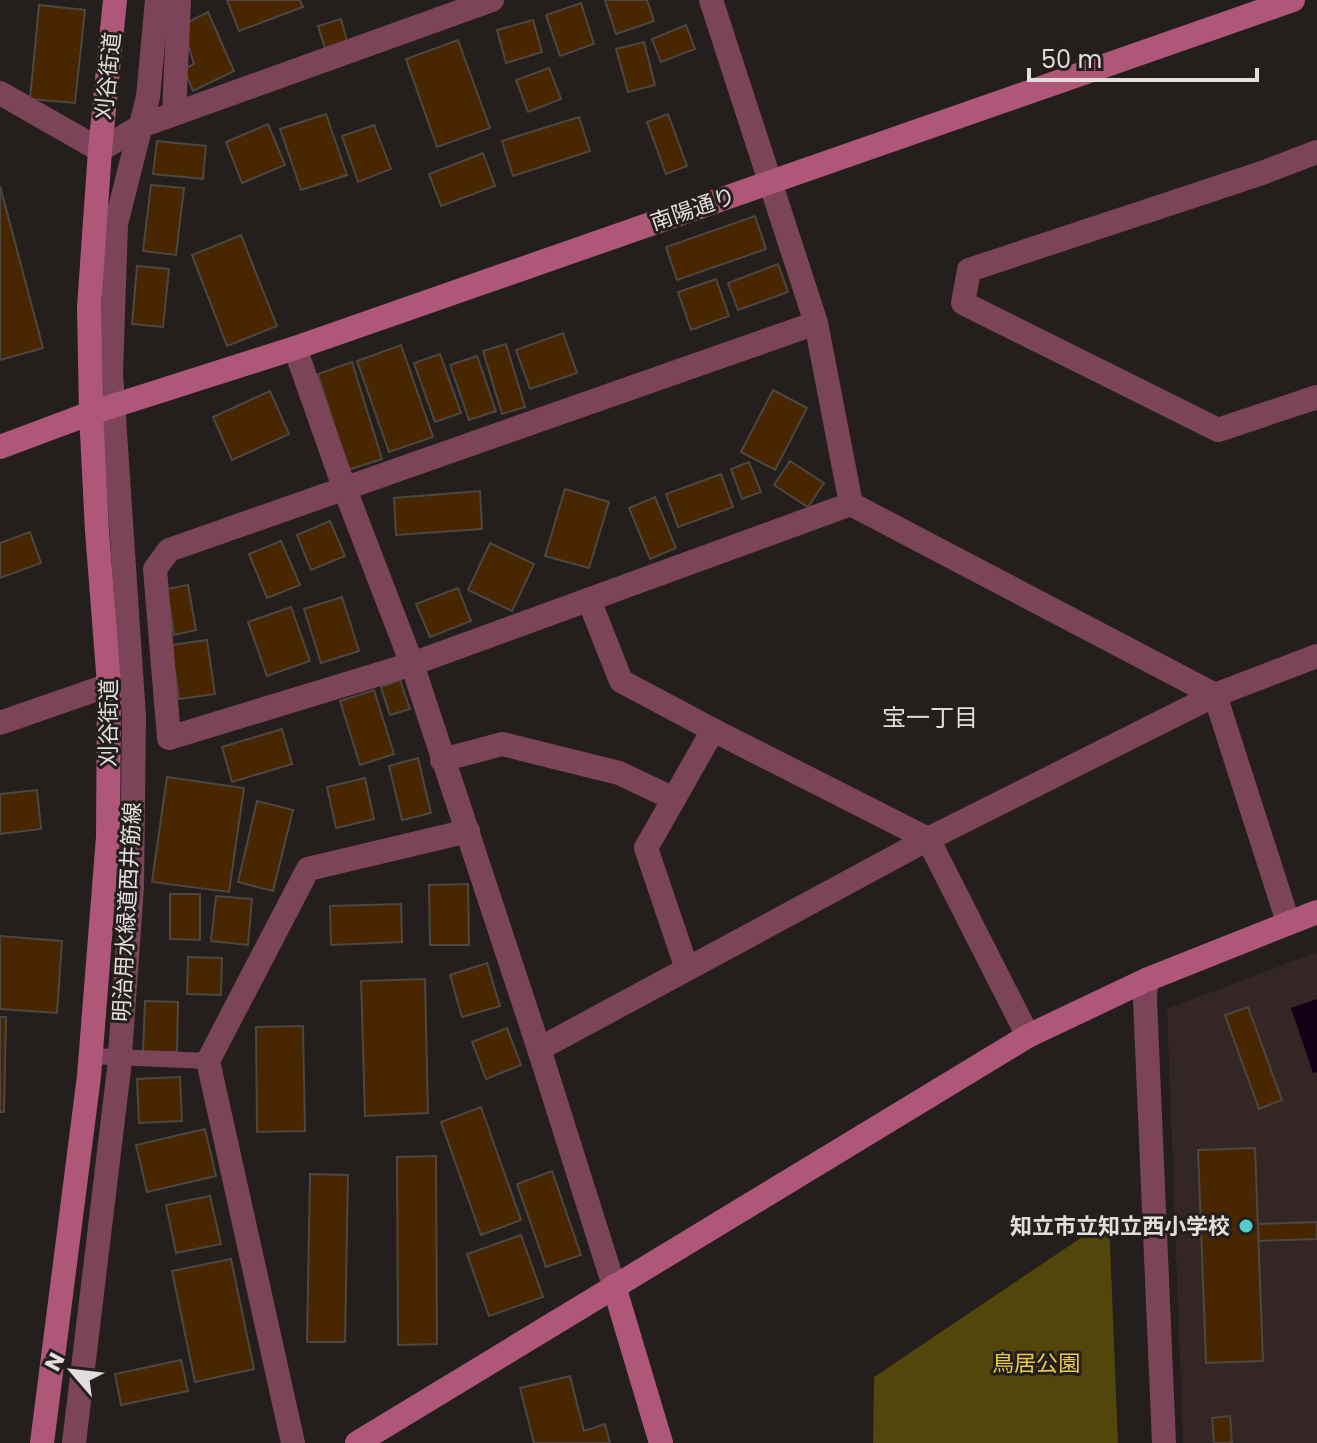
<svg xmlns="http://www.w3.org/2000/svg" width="1317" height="1443" font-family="Poppins,'Noto Sans JP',sans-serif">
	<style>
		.built { fill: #332624 }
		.green { fill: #53460a }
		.water { fill: #130016 }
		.building { fill: #482600; stroke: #4c4742; stroke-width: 2 }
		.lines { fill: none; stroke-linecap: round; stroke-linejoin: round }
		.lane { stroke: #7c4459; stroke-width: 16 }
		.street { stroke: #7c4459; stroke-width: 24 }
		.secondary { stroke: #af5779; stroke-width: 24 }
		.poi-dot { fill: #52cdcc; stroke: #241e1d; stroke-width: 3 }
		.labels { text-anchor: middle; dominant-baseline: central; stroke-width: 6; stroke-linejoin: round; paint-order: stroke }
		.street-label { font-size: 22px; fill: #e2dedd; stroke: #241e1d }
		.poi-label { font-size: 22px; font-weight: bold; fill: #e2dedd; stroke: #241e1d; text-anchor: end }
		.park-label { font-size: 22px; fill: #e9cb49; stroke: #241e1d }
		.neighbourhood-label { font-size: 24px; fill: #e3dbd9; stroke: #241e1d }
	</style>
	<rect width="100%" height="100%" fill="#241e1d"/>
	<polygon class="built" points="1317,952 1317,1443 1183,1443 1167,1009"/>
	<polygon class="green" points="1109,1219 1118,1443 873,1443 874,1377"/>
	<polygon class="water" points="1317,999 1317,1072 1313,1073 1291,1008"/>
	<g class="building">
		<polygon points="227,0 300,0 303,7 239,31"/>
		<polygon points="605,0 647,0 654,21 616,34"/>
		<polygon points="581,3 594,44 560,56 546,15"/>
		<polygon points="39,5 85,10 75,103 30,99"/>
		<polygon points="208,12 234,71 193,91 184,69 194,64 182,25"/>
		<polygon points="341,19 347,41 325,48 318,26"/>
		<polygon points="533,20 542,52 506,63 497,30"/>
		<polygon points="686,25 695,49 661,62 652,39"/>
		<polygon points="458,40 490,128 437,147 406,59"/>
		<polygon points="644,42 655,85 628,92 616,49"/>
		<polygon points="549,68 561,99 528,112 516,80"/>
		<polygon points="326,114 347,175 301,190 280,129"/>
		<polygon points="668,114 687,166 666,174 647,122"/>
		<polygon points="579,117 590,151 513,176 502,141"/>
		<polygon points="268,124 285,165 242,183 226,142"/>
		<polygon points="374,125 391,169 358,182 342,136"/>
		<polygon points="157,141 206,146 203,179 153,174"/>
		<polygon points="483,153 495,186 441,206 429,174"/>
		<polygon points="151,185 184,188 176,255 143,251"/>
		<polygon points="0,186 43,348 0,360"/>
		<polygon points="755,216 766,249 677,280 666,247"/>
		<polygon points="241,235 277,326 227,346 192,255"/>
		<polygon points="778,264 788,292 738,310 728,283"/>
		<polygon points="137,266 169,269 163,327 132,324"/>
		<polygon points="716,279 729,316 691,330 678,292"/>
		<polygon points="563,333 577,373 530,389 516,350"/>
		<polygon points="506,344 525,407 502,414 483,351"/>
		<polygon points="401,345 433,437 389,452 357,361"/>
		<polygon points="440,354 461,413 435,422 414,363"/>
		<polygon points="477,356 496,411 469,420 450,365"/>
		<polygon points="352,362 382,459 348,470 318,374"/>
		<polygon points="773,390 807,408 775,470 741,452"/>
		<polygon points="270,391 289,434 232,460 213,417"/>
		<polygon points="790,461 824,483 808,507 774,485"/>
		<polygon points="749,462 761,492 742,499 731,469"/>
		<polygon points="721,474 733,507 678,527 666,494"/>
		<polygon points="565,489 609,502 589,568 545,556"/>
		<polygon points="480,491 482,529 396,535 394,498"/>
		<polygon points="655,497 676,548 650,559 629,508"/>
		<polygon points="330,521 345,556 311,570 297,535"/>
		<polygon points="30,532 41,563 0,578 0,543"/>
		<polygon points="281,541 300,585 267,598 249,554"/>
		<polygon points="490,543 534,564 512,611 468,590"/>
		<polygon points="188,585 196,630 174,635 167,589"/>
		<polygon points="458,588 471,621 430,637 416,604"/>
		<polygon points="342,597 359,651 321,663 304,609"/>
		<polygon points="291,607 310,661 267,676 248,622"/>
		<polygon points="207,640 215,694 179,699 171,645"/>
		<polygon points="400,680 410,709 390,715 381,687"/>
		<polygon points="374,690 394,754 360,765 340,701"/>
		<polygon points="282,729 292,764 232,782 222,747"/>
		<polygon points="418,758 431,813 402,820 389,766"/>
		<polygon points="167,777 244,788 229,892 152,882"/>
		<polygon points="365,778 374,819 336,828 327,787"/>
		<polygon points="37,790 41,829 0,834 0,794"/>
		<polygon points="257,801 293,810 273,891 238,882"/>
		<polygon points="468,884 469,945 430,945 429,885"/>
		<polygon points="170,894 200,894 200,940 170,939"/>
		<polygon points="216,896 252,899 248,945 211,941"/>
		<polygon points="401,904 402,942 331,945 330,906"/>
		<polygon points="0,936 62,941 57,1013 0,1009"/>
		<polygon points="188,957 222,958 221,995 187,994"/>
		<polygon points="487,963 500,1006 462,1017 450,975"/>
		<polygon points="425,979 428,1113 365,1116 361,981"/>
		<polygon points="145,1001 178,1002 177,1052 143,1052"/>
		<polygon points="1248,1007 1282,1100 1259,1109 1225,1015"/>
		<polygon points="0,1017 6,1017 4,1112 0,1112"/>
		<polygon points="303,1026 305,1131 257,1132 256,1027"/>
		<polygon points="507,1028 521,1065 486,1079 472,1042"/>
		<polygon points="180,1077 182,1121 139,1123 137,1079"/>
		<polygon points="481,1107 521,1220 481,1235 441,1122"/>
		<polygon points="205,1129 216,1176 147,1192 136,1145"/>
		<polygon points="1255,1148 1263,1361 1206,1363 1198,1150"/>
		<polygon points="436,1156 437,1344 398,1345 397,1157"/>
		<polygon points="552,1171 581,1255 546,1267 517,1184"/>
		<polygon points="310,1174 348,1175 345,1342 307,1342"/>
		<polygon points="210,1196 221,1244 176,1253 166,1205"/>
		<polygon points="1317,1222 1317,1239 1259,1241 1258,1224"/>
		<polygon points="521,1235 543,1297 489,1316 467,1254"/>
		<polygon points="231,1259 254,1369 195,1382 172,1271"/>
		<polygon points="181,1360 188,1391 121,1405 115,1374"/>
		<polygon points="570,1376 584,1431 605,1424 610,1443 534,1443 520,1388"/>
		<polygon points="1230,1416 1232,1443 1214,1443 1212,1418"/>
	</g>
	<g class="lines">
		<polyline class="lane" points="91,1056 208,1061"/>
		<g class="street">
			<polyline points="711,0 816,323 851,504"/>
			<polyline points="0,93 100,150 141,126 492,0"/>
			<polyline points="174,114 179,0"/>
			<polyline points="1317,152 1262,173 969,270 963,303 1218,430 1317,397"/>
			<polyline points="816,323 169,550 155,569 169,738 412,664 851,504 1215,695 1288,922"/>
			<polyline points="295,348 344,487 412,664 539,1049 614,1286"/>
			<polyline points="589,600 621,681 713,730 928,839 1028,1036"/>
			<polyline points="0,723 109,685"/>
			<polyline points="442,760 502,744 619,773 674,799"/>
			<polyline points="687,969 646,848 713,730"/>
			<polyline points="1146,980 1145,1000 1164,1443"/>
			<polyline points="539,1049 928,839 1215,695 1317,656"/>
			<polyline points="74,1443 119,1069 132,887 134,717 111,373 116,224 148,97 157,0"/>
			<polyline points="293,1443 208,1061 308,869 468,831"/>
		</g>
		<g class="secondary">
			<polyline points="0,447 91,413 295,348 1293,0"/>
			<polyline points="614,1286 661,1443"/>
			<polyline points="42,1443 89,1076 108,837 109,685 97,531 91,413 89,307 100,150 115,0"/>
			<polyline points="357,1443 1028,1036 1146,980 1317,912"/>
		</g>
	</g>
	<circle class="poi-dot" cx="1246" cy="1226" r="8"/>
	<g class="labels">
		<g class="street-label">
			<text transform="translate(108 76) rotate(-84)">刈谷街道</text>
			<text transform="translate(693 209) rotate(-19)">南陽通り</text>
			<text transform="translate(108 723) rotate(-90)">刈谷街道</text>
			<text transform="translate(127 912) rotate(-87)">明治用水緑道西井筋線</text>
		</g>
		<g class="poi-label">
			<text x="1230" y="1226">知立市立知立西小学校</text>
		</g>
		<g class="park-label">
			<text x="1036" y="1363">鳥居公園</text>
		</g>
		<g class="neighbourhood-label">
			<text x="930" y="717">宝一丁目</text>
		</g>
	</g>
	<g transform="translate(72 1371) rotate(298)" stroke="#241e1d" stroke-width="6" paint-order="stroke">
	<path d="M0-6L14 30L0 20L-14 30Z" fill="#e2dedd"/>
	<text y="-12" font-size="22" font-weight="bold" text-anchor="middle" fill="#e2dedd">N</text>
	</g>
	<path d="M1029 68v12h228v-12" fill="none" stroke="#e2dedd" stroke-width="4"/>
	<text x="1041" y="68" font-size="24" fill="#e2dedd" stroke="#241e1d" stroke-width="6" paint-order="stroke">50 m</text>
</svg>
